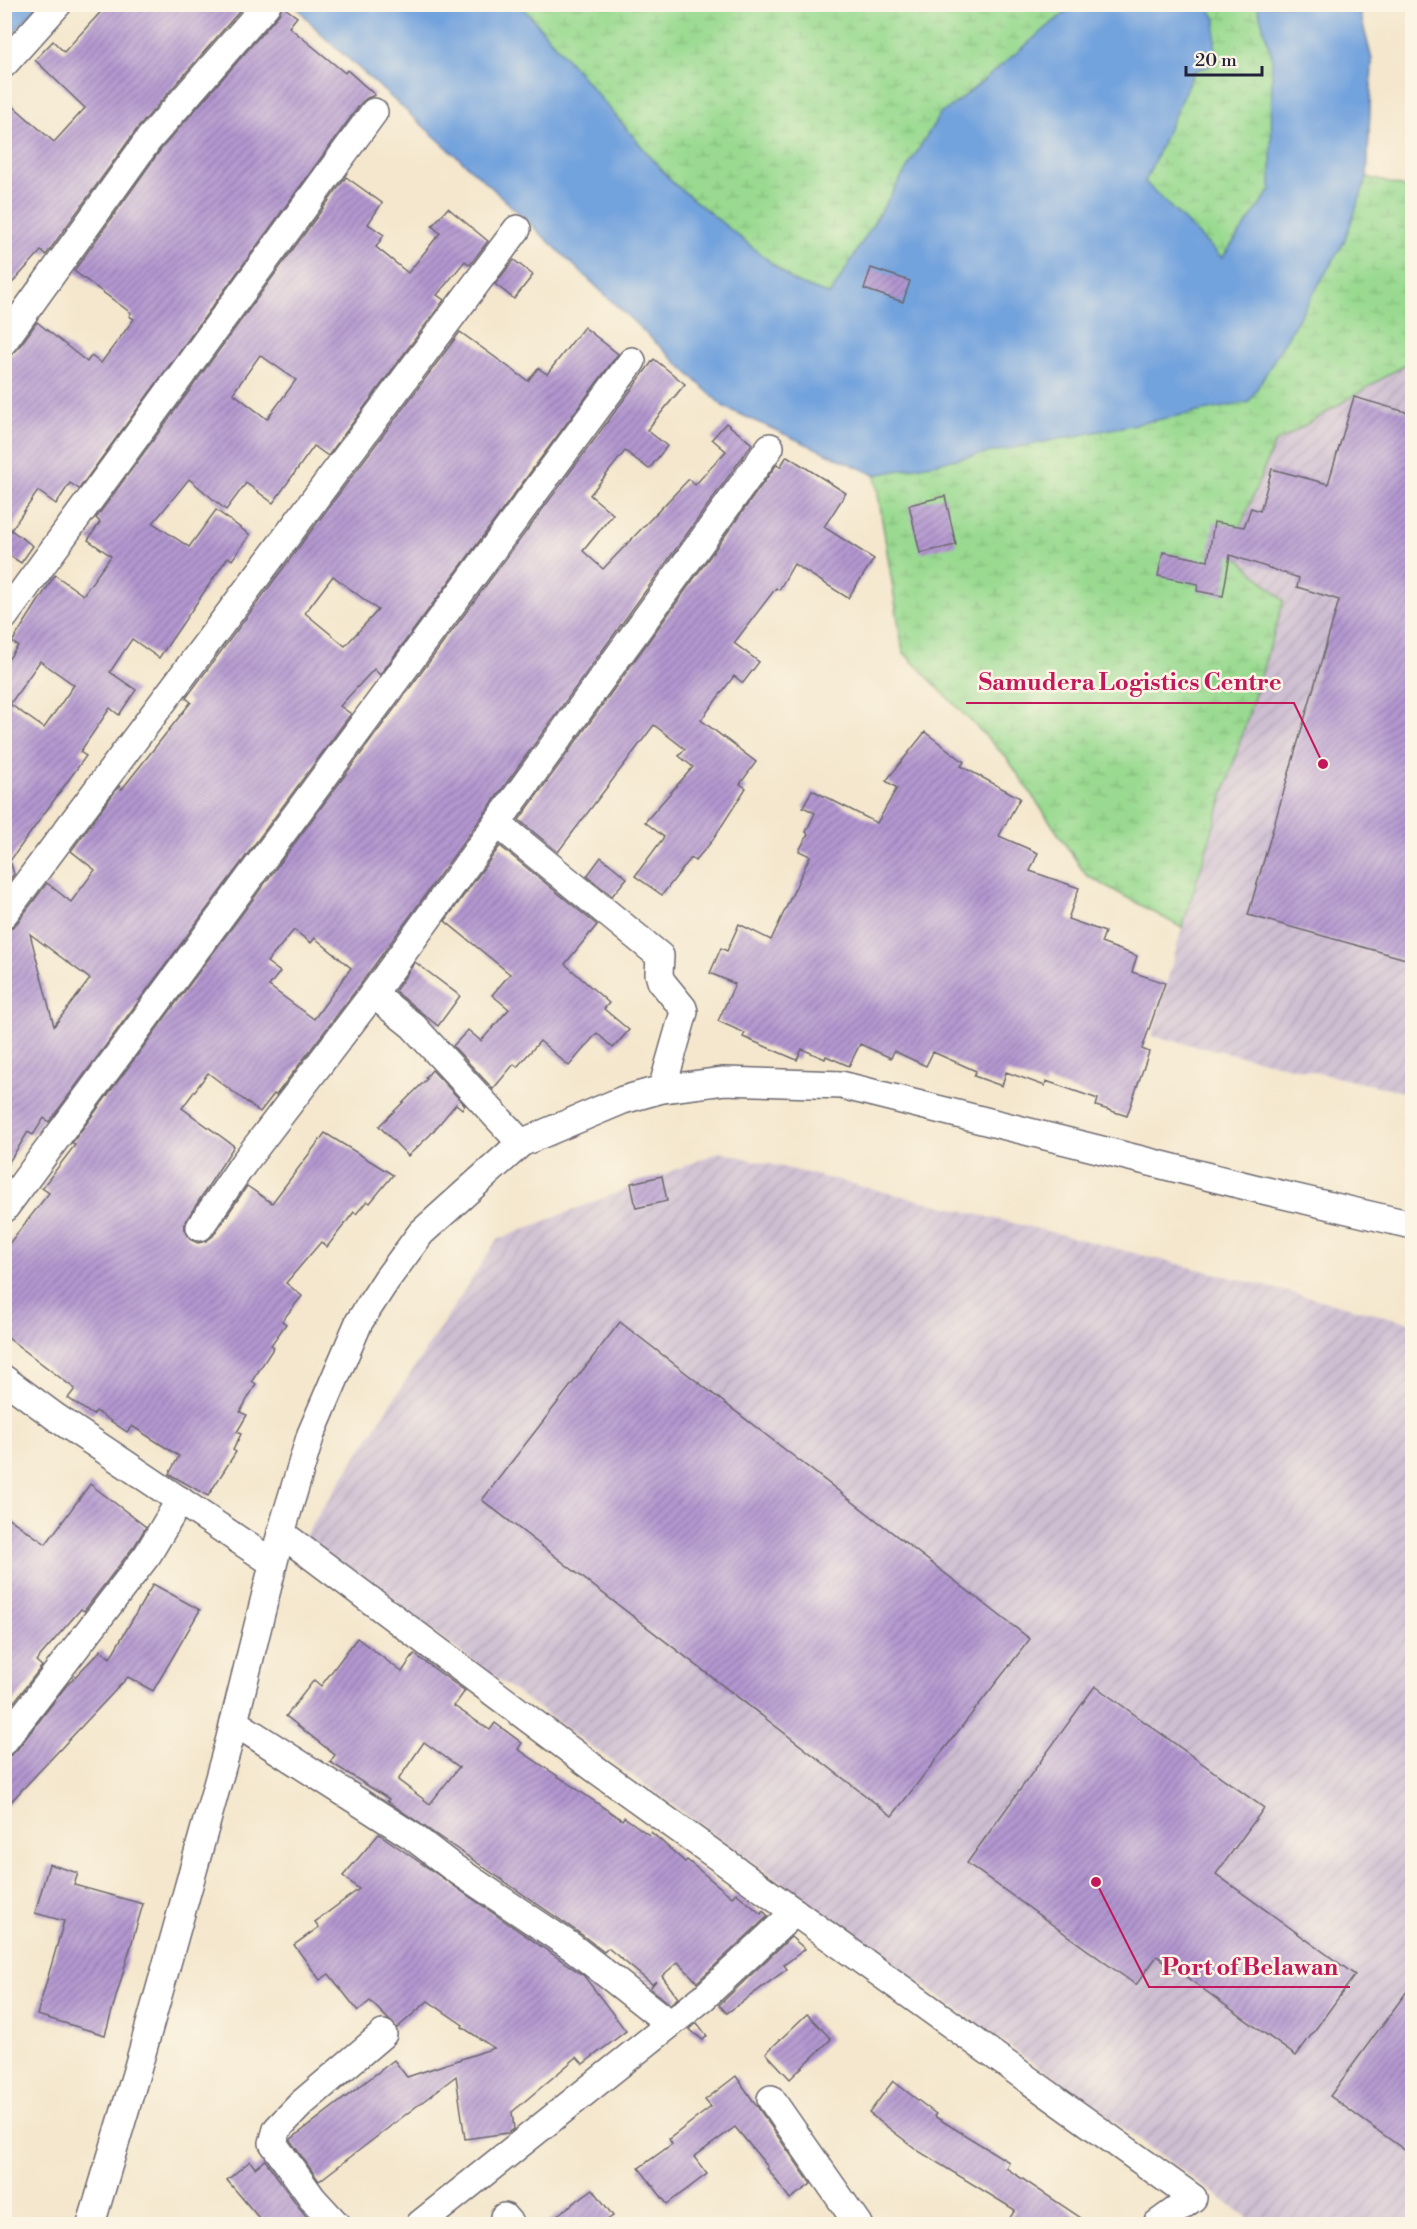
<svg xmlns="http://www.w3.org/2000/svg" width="1417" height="2229" font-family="'Libre Bodoni',serif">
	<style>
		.industrial { fill: url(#industrial-furrows) }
		.wetland { fill: url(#wetland-marsh); stroke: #5e7e66; stroke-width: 1.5 }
		.water { fill: #73a3dd; stroke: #4a628c; stroke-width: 1.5 }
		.building { fill: url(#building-hatch); fill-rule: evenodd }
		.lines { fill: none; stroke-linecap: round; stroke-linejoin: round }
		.minor-casing { stroke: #6c676e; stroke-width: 30 }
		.minor { stroke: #fff; stroke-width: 27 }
		.leader { fill: none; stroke: #c2185b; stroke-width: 2 }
		.callout-dot { fill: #c2185b; stroke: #fcf5e5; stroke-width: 2 }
		.callout-label { font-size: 24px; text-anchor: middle; font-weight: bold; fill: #c2185b; stroke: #fcf5e5; stroke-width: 5; stroke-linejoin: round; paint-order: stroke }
	</style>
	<defs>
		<pattern id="industrial-furrows" width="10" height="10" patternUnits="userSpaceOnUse" patternTransform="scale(1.5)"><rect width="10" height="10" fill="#cebed2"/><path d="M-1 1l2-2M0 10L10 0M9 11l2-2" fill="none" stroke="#b1a3b5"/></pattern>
		<pattern id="wetland-marsh" width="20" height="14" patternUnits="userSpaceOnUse" patternTransform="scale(1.5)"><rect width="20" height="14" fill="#99da90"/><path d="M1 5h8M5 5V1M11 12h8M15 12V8" fill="none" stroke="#84bb7d"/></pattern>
		<pattern id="building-hatch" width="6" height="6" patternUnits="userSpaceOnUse" patternTransform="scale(1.5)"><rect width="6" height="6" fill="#b397d0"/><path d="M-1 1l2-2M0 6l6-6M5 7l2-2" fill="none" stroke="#917baa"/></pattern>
	</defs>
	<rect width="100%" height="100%" fill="#fcf5e5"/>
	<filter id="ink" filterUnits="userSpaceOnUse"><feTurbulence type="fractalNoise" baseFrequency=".0167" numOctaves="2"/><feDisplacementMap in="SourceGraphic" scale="12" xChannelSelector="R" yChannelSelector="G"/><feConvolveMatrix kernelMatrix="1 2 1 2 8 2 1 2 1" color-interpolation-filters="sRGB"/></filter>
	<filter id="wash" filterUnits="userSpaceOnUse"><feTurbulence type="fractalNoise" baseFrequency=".008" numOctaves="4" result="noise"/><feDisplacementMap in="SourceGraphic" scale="24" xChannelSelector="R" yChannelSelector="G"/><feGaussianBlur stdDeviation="1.35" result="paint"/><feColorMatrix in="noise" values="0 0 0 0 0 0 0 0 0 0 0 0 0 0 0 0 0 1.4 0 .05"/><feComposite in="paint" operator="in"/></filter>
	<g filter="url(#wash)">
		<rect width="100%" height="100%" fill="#f4e7cd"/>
		<g class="industrial">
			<polygon points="1412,358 1412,1094 1152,1036 1182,928 1284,602 1231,551 1274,444 1411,361"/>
			<polygon points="720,1152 1059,1234 1412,1323 1412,2224 1257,2224 303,1539 497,1240"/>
		</g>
		<polygon class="wetland" points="521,5 1358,5 1372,60 1367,177 1412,189 1412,358 1411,361 1274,444 1231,551 1284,601 1182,928 1086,875 1007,758 903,652 875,475 795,282 673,183"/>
		<g class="water">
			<polygon points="5,4 39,5 5,42 4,5"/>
			<polygon points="295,5 521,5 673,183 795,282 830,295 940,114 956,103 1074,5 1207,5 1216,19 1214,64 1194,71 1145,182 1222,258 1271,190 1272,57 1257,5 1358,5 1372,60 1367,178 1344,242 1249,402 875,475 724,407 491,187 323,36"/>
		</g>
		<g id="blocks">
			<g class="building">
				<polygon points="108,4 242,4 244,6 137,129 46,255 41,251 4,292 4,98 54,142 85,108 35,60 53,41 64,52"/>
				<polygon points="282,6 297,17 289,27 345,73 347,70 375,95 367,98 361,103 79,489 70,483 56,504 38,491 11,530 33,546 21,563 4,552 4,356 11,355 17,350 37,322 87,362 91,356 101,363 134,319 129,316 131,313 74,271 161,149 279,14"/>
				<path d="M346,177L382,203L368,224L384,235L376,247L408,273L440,233L432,226L448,208L488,241L470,265L465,261L437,295L444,300L328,456L314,446L273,503L246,483L226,510L189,479L153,523L189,547L216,510L250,535L232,560L228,557L159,658L132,639L110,672L136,690L119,715L110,708L80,752L86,756L7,865L11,864L14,874L4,887V665L18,646L12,642L55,575L83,595L111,556L88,540L100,522L96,518ZM260,355L296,380L267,419L233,393ZM40,661L74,685L44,728L10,704Z"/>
				<polygon points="514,260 533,275 514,299 495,284"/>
				<polygon points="871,268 910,281 903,302 864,289"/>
				<path d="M584,327L618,354L380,675L374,669L340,706L351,714L49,1122L44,1118L33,1135L28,1132L4,1170V929L11,928L17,923L47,883L71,902L95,870L71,851L119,786L122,789L191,702L186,698L460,332L528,381L538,368L547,374ZM333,576L378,610L345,646L305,613ZM30,934L90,979L54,1026Z"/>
				<path d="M654,359L685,384L647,430L667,446L649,469L625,451L590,495L613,514L583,551L603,569L689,479L695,485L726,451L712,439L726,423L752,444L360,985L276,1095L274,1094L260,1112L208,1073L182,1108L234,1146L187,1219L184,1226L186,1233L191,1240L198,1243L206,1241L213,1236L247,1186L272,1203L325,1133L393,1175L370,1203L367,1201L356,1214L354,1212L327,1247L321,1242L286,1283L302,1296L282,1321L286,1324L271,1345L274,1347L252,1381L256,1384L240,1412L247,1415L237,1432L241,1434L233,1450L236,1452L208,1496L169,1474L179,1456L132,1426L127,1432L96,1411L93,1415L68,1398L75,1389L4,1335V1250L49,1193L42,1188L75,1145L72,1143ZM294,930L311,943L315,938L351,968L314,1019L269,986L280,972L267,962Z"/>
				<polygon points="1354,397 1413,414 1413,961 1248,915 1339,600 1297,587 1299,578 1230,555 1223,596 1197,591 1198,584 1158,576 1163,552 1208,561 1214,522 1244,527 1251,508 1260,511 1272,469 1328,484"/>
				<polygon points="787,456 846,493 824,527 874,559 848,598 794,564 779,590 776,588 734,643 759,662 743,683 734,676 701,720 756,762 740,784 746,788 712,841 695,861 691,858 662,895 635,876 664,837 645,822 693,767 679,756 685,749 654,725 558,852 519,820 777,464 780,467"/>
				<polygon points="945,496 956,545 920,553 909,505"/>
				<polygon points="925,732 964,762 961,766 1020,798 999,836 1038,853 1030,871 1079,888 1068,919 1105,932 1101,943 1137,956 1132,972 1165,983 1142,1049 1149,1052 1127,1116 1096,1106 1098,1099 1046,1081 1045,1086 1006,1072 1002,1086 974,1076 976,1071 933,1052 926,1066 894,1051 891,1058 860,1044 849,1066 826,1056 825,1059 802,1049 797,1060 743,1037 745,1033 718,1021 735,984 710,973 721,948 727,951 739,924 771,940 810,856 799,851 808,834 806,832 815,813 803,807 812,790 877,823 897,788 886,781"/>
				<polygon points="500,846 597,925 565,964 609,1003 604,1009 629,1030 613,1048 597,1033 569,1066 540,1041 517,1067 514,1064 493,1089 453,1046 468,1030 481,1041 509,1009 492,995 510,974 445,921"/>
				<polygon points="601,857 627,878 612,896 587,876"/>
				<polygon points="415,962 460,996 438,1026 395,991"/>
				<polygon points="432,1070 465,1105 462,1109 456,1104 430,1135 408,1156 379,1126 427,1079 425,1078"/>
				<polygon points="662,1176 667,1201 636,1208 631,1183"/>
				<polygon points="620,1322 1030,1639 892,1816 482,1500"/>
				<polygon points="90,1484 146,1527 135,1545 84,1611 81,1609 36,1661 42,1666 14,1702 4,1694 4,1515 46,1544"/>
				<polygon points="153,1584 200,1610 153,1691 128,1677 4,1809 4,1756 11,1755 16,1751 66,1686 101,1650 110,1658"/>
				<path d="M357,1638L402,1672L414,1654L465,1691L454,1706L490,1730L495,1723L522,1743L518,1749L622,1820L624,1817L649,1835L651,1832L685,1862L687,1860L732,1897L736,1893L761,1914L763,1911L768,1916L697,1982L678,1962L662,1976L678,1998L670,2004L650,1988L656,1981L652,1984L608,1948L604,1952L581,1934L387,1801L389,1799L330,1762L335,1755L286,1716L314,1680L321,1686ZM424,1742L459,1767L430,1804L398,1780Z"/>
				<polygon points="1095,1686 1264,1808 1216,1874 1355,1975 1296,2056 1157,1956 1136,1985 967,1863"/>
				<polygon points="379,1834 584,1976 626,2031 583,2064 577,2057 512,2112 514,2129 508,2133 465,2139 456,2076 319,2181 290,2140 394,2060 407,2077 494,2048 462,2027 463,2025 428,2001 397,2028 370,2001 358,2011 329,1974 320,1980 294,1945 319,1927 315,1922 359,1889 343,1876"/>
				<polygon points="49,1864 78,1873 74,1885 143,1904 105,2035 37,2015 64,1921 35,1913"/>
				<polygon points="791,1937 805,1949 784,1965 787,1969 727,2013 719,2005"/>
				<polygon points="1413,1983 1413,2156 1330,2096"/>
				<polygon points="807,2014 831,2039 790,2079 766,2053"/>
				<polygon points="697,2023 707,2036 703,2040 689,2029"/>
				<polygon points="736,2076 811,2184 790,2199 767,2168 768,2167 735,2127 694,2157 707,2174 667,2204 639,2168 672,2144 669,2139 711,2107 705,2100"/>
				<polygon points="893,2081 936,2114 934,2116 1009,2162 1006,2168 1090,2224 1006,2224 1015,2210 920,2152 869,2113"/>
				<polygon points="265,2160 298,2206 313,2224 264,2224 227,2180 250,2161 255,2168"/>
				<polygon points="593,2189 613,2216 601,2224 545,2224"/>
			</g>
		</g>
	</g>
	<g filter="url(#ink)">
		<use href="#blocks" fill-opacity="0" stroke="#6c676e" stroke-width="1.5"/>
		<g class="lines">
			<defs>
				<g id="minor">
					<polyline points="4,64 58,4"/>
					<polyline points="4,341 149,139 267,4"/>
					<polyline points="4,617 374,112"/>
					<polyline points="497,823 660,956 659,974 661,981 683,1008 684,1012 662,1089"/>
					<polyline points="4,914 517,229"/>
					<polyline points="373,994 413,1026 521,1143"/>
					<polyline points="4,1209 632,361"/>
					<polyline points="200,1227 243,1164 373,994 770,447"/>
					<polyline points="4,1379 57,1418 273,1563"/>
					<polyline points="281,1533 594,1768 1193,2198 1157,2224"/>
					<polyline points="234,1722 412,1836 451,1866 572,1947 670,2024"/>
					<polyline points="4,1741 148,1554 180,1500"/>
					<polyline points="771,2099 858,2224"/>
					<polyline points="504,2217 510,2224"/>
					<polyline points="91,2224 138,2067 229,1742 281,1533 311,1434 359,1322 387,1279 421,1233 521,1143 623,1100 662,1089 724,1081 841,1085 1254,1188 1412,1225"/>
					<polyline points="336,2224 313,2199 273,2143 277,2129 302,2103 383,2034"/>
					<polyline points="420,2224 704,1997 795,1912"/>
				</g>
			</defs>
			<use href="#minor" class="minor-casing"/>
			<use href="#minor" class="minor"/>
		</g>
	</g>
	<path class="leader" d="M1323 764L1294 703H966M1096 1882L1149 1987H1350"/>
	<g class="callout-dot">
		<circle cx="1323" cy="764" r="6"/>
		<circle cx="1096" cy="1882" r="6"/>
	</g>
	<g class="callout-label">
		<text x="1130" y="690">Samudera Logistics Centre</text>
		<text x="1250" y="1975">Port of Belawan</text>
	</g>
	<rect width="1417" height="2229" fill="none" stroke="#fcf5e5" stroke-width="24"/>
	<path d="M1186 66v9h76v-9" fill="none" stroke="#22223b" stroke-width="3"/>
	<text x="1195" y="66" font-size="18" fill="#22223b" stroke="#fcf5e5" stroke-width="4.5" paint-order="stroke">20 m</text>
</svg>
